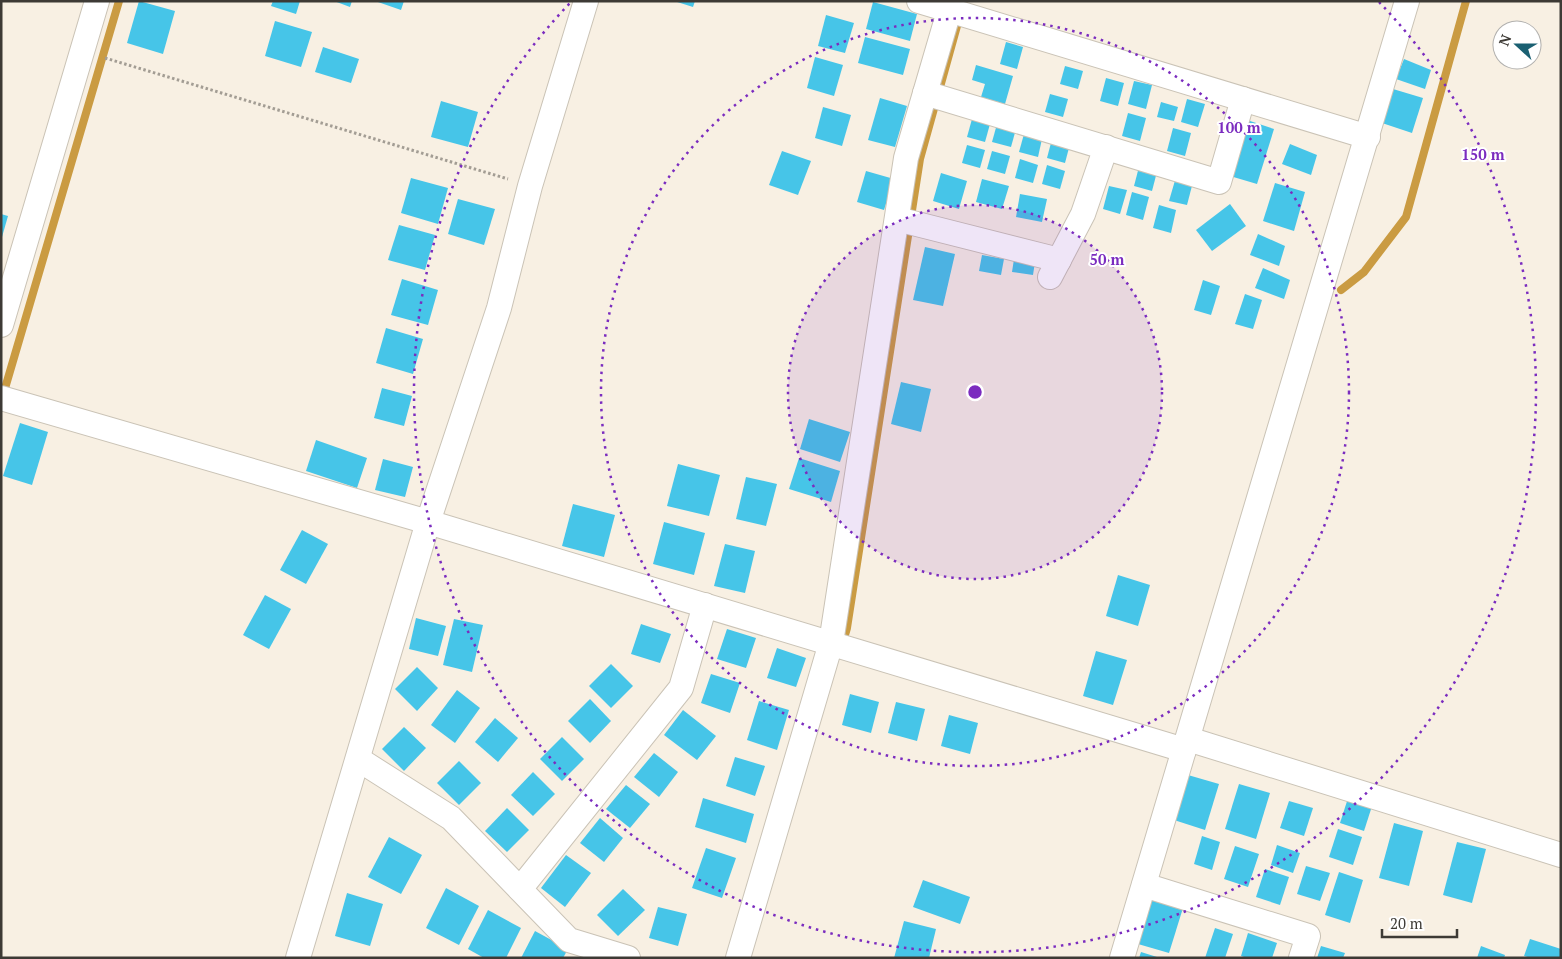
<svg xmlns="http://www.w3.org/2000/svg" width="1562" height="959" font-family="'PT Serif',serif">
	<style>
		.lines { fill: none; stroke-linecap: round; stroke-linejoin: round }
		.stream { stroke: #ca9b42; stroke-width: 8 }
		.building { fill: #46c5e8 }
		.street-casing { stroke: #cac3b6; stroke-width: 26 }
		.path { stroke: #a39d94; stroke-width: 3; stroke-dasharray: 2.5 2.5; stroke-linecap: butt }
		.street { stroke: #fff; stroke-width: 24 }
		.ring { fill: none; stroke: #7b2cbf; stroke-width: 2.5; stroke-dasharray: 2.5 5 }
		.centre { fill: #7b2cbf; stroke: #fff; stroke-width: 2.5 }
		.ring-label { font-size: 15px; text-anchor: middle; font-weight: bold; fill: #7b2cbf; stroke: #fff; stroke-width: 4; stroke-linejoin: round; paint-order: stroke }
	</style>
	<rect width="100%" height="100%" fill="#f8f0e3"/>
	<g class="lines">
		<g class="stream">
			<polyline points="1341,290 1364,272 1406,217 1466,1"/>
			<polyline points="3,395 119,1"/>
			<polyline points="842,645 847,628 920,159 964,1"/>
		</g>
	</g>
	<g class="building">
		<polygon points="139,1 175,11 163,54 127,43"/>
		<polygon points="273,1 300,1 296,14 271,6"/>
		<polygon points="334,1 352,1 350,7"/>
		<polygon points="375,1 404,1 401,10"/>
		<polygon points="674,1 695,1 693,7"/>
		<polygon points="873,2 917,14 910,41 866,29"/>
		<polygon points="826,15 854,23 845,53 818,46"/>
		<polygon points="275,21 312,32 301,67 265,56"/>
		<polygon points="865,37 910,49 903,75 858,63"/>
		<polygon points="1006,42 1023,47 1017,69 1000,64"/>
		<polygon points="323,47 359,59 351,83 315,72"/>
		<polygon points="815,57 843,65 834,96 807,88"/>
		<polygon points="1404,59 1431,70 1425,89 1396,79"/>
		<polygon points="976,65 1013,76 1005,104 981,97 985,84 972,80"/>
		<polygon points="1065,66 1083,71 1078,89 1060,84"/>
		<polygon points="1106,78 1124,83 1118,106 1100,101"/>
		<polygon points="1134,81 1152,85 1146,109 1128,104"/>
		<polygon points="1393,89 1423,98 1412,133 1382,123"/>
		<polygon points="1050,94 1068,99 1063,117 1045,112"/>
		<polygon points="880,98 907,106 895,147 868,140"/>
		<polygon points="1187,99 1205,104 1198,127 1181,122"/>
		<polygon points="441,101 478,112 468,147 431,137"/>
		<polygon points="1161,102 1178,107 1174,121 1157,117"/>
		<polygon points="823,107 851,115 842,146 815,138"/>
		<polygon points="1128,113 1146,118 1140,141 1122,136"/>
		<polygon points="972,119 990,124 985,142 967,137"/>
		<polygon points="1247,120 1274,129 1257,184 1230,176"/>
		<polygon points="997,124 1016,129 1011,147 992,142"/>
		<polygon points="1173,128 1191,133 1185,156 1167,151"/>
		<polygon points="1024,134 1042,139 1038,157 1019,152"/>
		<polygon points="1052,139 1070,144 1065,163 1047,158"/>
		<polygon points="1290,144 1317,155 1311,175 1282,164"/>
		<polygon points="967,145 985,150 980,168 962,163"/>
		<polygon points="782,151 811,161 798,195 769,185"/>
		<polygon points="992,151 1010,156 1005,174 987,169"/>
		<polygon points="1020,159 1038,165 1033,183 1015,178"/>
		<polygon points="1140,163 1158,168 1152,191 1134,186"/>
		<polygon points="1047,165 1065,171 1060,189 1042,184"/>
		<polygon points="866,171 894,179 884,210 857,202"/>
		<polygon points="941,173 967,181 959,209 933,201"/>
		<polygon points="1176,177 1193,182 1187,205 1169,201"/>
		<polygon points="411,178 448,188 438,224 401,213"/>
		<polygon points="982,179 1009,186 1002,209 976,202"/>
		<polygon points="1275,183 1305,192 1294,231 1263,221"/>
		<polygon points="1109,186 1127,190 1120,214 1103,209"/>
		<polygon points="1132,192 1149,197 1143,220 1126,215"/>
		<polygon points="1020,194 1047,199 1042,222 1016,217"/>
		<polygon points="458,199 495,209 484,245 448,234"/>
		<polygon points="1230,204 1246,226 1212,251 1196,230"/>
		<polygon points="1159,205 1176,210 1171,233 1153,228"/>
		<polygon points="1,214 8,216 2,237 1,237"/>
		<polygon points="399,225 435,235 425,270 388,260"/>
		<polygon points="1258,234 1285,246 1279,266 1250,255"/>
		<polygon points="925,247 955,254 943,306 913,300"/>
		<polygon points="982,255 1004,259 1001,275 979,271"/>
		<polygon points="1014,259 1035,262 1033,275 1012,272"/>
		<polygon points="1263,268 1290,280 1284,299 1255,288"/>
		<polygon points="402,279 438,290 428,325 391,315"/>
		<polygon points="1203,280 1220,286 1211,315 1194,310"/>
		<polygon points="1245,294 1262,300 1253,329 1235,324"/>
		<polygon points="386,328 423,339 413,374 376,363"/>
		<polygon points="901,382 931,389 921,432 891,424"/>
		<polygon points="382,388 412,396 404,426 374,418"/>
		<polygon points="809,419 850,432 840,462 800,449"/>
		<polygon points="20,423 48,432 32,485 3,476"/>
		<polygon points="316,440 367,458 357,488 306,471"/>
		<polygon points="799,458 840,471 831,502 789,489"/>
		<polygon points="383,459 413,467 405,497 375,490"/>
		<polygon points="678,464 720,475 709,516 667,506"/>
		<polygon points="746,477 777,484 766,526 736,519"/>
		<polygon points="573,504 615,515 604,557 562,546"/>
		<polygon points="664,522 705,533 694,575 653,564"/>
		<polygon points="302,530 328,544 306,584 280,570"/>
		<polygon points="725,544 755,551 745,593 714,586"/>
		<polygon points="1118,575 1150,585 1138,626 1106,616"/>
		<polygon points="265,595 291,609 269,649 243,635"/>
		<polygon points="416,618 446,626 438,656 409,649"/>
		<polygon points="454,619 483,625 472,672 443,665"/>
		<polygon points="641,624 671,634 660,663 631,654"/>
		<polygon points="727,629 756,638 746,668 717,659"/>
		<polygon points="777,648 806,658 796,687 767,678"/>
		<polygon points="1096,651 1127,660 1113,705 1083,696"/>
		<polygon points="611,664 633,686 611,708 589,686"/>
		<polygon points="417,667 438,688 417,711 395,689"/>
		<polygon points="711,674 740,683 730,713 701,703"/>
		<polygon points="457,690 480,708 455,743 431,725"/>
		<polygon points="850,694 879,702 871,733 842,725"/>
		<polygon points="590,699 611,721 590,743 568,721"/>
		<polygon points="759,701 789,710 777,750 747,740"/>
		<polygon points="896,702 925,709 917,741 888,733"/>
		<polygon points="683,710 716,736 697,760 664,735"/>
		<polygon points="949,715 978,723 970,754 941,746"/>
		<polygon points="495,718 518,738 498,762 475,742"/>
		<polygon points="404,727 426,748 404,771 382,749"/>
		<polygon points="562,737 584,759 562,781 540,759"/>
		<polygon points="654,753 678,772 659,797 634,777"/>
		<polygon points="735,757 765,766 755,796 726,786"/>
		<polygon points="459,761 481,783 459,805 437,783"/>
		<polygon points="533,772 555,794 533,816 511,795"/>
		<polygon points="1188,775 1219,784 1205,830 1174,820"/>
		<polygon points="1239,784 1270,793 1256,839 1225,829"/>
		<polygon points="626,785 650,804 630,828 606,809"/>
		<polygon points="1349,795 1373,803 1364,831 1340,823"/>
		<polygon points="703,798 754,814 746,843 695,827"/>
		<polygon points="1289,801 1313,808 1304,836 1280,828"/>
		<polygon points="507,808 529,830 507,852 485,831"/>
		<polygon points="600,818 623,838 604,862 580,843"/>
		<polygon points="1394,823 1423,831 1409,886 1379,878"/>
		<polygon points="1338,829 1362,837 1353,865 1329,857"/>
		<polygon points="1202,836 1220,842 1212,870 1194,864"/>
		<polygon points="389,837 422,855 401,894 368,877"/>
		<polygon points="1457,842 1486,849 1472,903 1443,895"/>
		<polygon points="1277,845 1300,853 1293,873 1271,865"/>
		<polygon points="1235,846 1259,854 1248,887 1224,879"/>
		<polygon points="706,848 736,858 722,898 692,888"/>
		<polygon points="566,855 591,873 565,907 541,888"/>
		<polygon points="1306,866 1330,873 1320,901 1297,894"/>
		<polygon points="1265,869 1289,877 1280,905 1256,897"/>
		<polygon points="1339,872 1363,880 1350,923 1325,915"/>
		<polygon points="923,880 970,897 960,924 913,907"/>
		<polygon points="446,888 479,906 459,945 426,928"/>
		<polygon points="623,889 645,910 618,936 597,915"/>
		<polygon points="347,893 383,904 370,946 335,936"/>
		<polygon points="1152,899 1183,908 1169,953 1138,944"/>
		<polygon points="658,907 687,914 678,946 649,938"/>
		<polygon points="488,910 521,928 506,958 484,958 468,949"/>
		<polygon points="904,921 936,929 929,958 894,958"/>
		<polygon points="1215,928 1233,934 1225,958 1205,958"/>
		<polygon points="535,931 568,949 563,958 521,958"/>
		<polygon points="1248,933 1277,943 1272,958 1247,958 1241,956"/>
		<polygon points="1530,939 1561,949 1561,958 1531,958 1524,956"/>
		<polygon points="1321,946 1345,953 1343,958 1317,958"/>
		<polygon points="1481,946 1505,955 1504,958 1477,958"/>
		<polygon points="1141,952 1157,957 1157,958 1139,958"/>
	</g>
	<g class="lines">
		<defs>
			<g id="street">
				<polyline points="919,1 1368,137"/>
				<polyline points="925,93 1219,182 1243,99"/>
				<polyline points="897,219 1059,260"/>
				<polyline points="1050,277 1083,214 1106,147"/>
				<polyline points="1,325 97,1"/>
				<polyline points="1,398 428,522 1184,750"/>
				<polyline points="1188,739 1561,855"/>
				<polyline points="358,759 451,818 569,940 628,958"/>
				<polyline points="1144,885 1308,936 1301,958"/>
				<polyline points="520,889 681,688 705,605"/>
				<polyline points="298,958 428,522 499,308 530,186 586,1"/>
				<polyline points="738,958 831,643 906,158 952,1"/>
				<polyline points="1122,958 1407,1"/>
			</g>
		</defs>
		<use href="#street" class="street-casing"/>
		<polyline class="path" points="105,58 508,179"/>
		<use href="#street" class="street"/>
	</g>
	<circle cx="975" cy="392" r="187" fill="#7b2cbf" fill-opacity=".12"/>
	<g class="ring">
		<circle cx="975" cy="392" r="187"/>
		<circle cx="975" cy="392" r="374"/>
		<path d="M1379 2A561 561 0 1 1 571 2"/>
	</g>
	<circle cx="975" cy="392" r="8" class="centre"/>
	<g class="ring-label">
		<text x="1239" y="133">100 m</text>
		<text x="1483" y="160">150 m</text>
		<text x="1107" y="265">50 m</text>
	</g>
	<rect width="1562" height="959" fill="none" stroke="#3d3a35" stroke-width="5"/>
	<g transform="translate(1517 45) rotate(291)"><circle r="24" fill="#ffffff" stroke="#b1b0ae"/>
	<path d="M0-4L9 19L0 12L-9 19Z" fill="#1b6072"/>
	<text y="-8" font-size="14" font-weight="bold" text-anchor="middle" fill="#3d3a35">N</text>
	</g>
	<path d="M1382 929v8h75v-8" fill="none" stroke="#3d3a35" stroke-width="2.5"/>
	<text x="1390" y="929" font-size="15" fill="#3d3a35" stroke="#ffffff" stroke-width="4" paint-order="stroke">20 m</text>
</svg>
